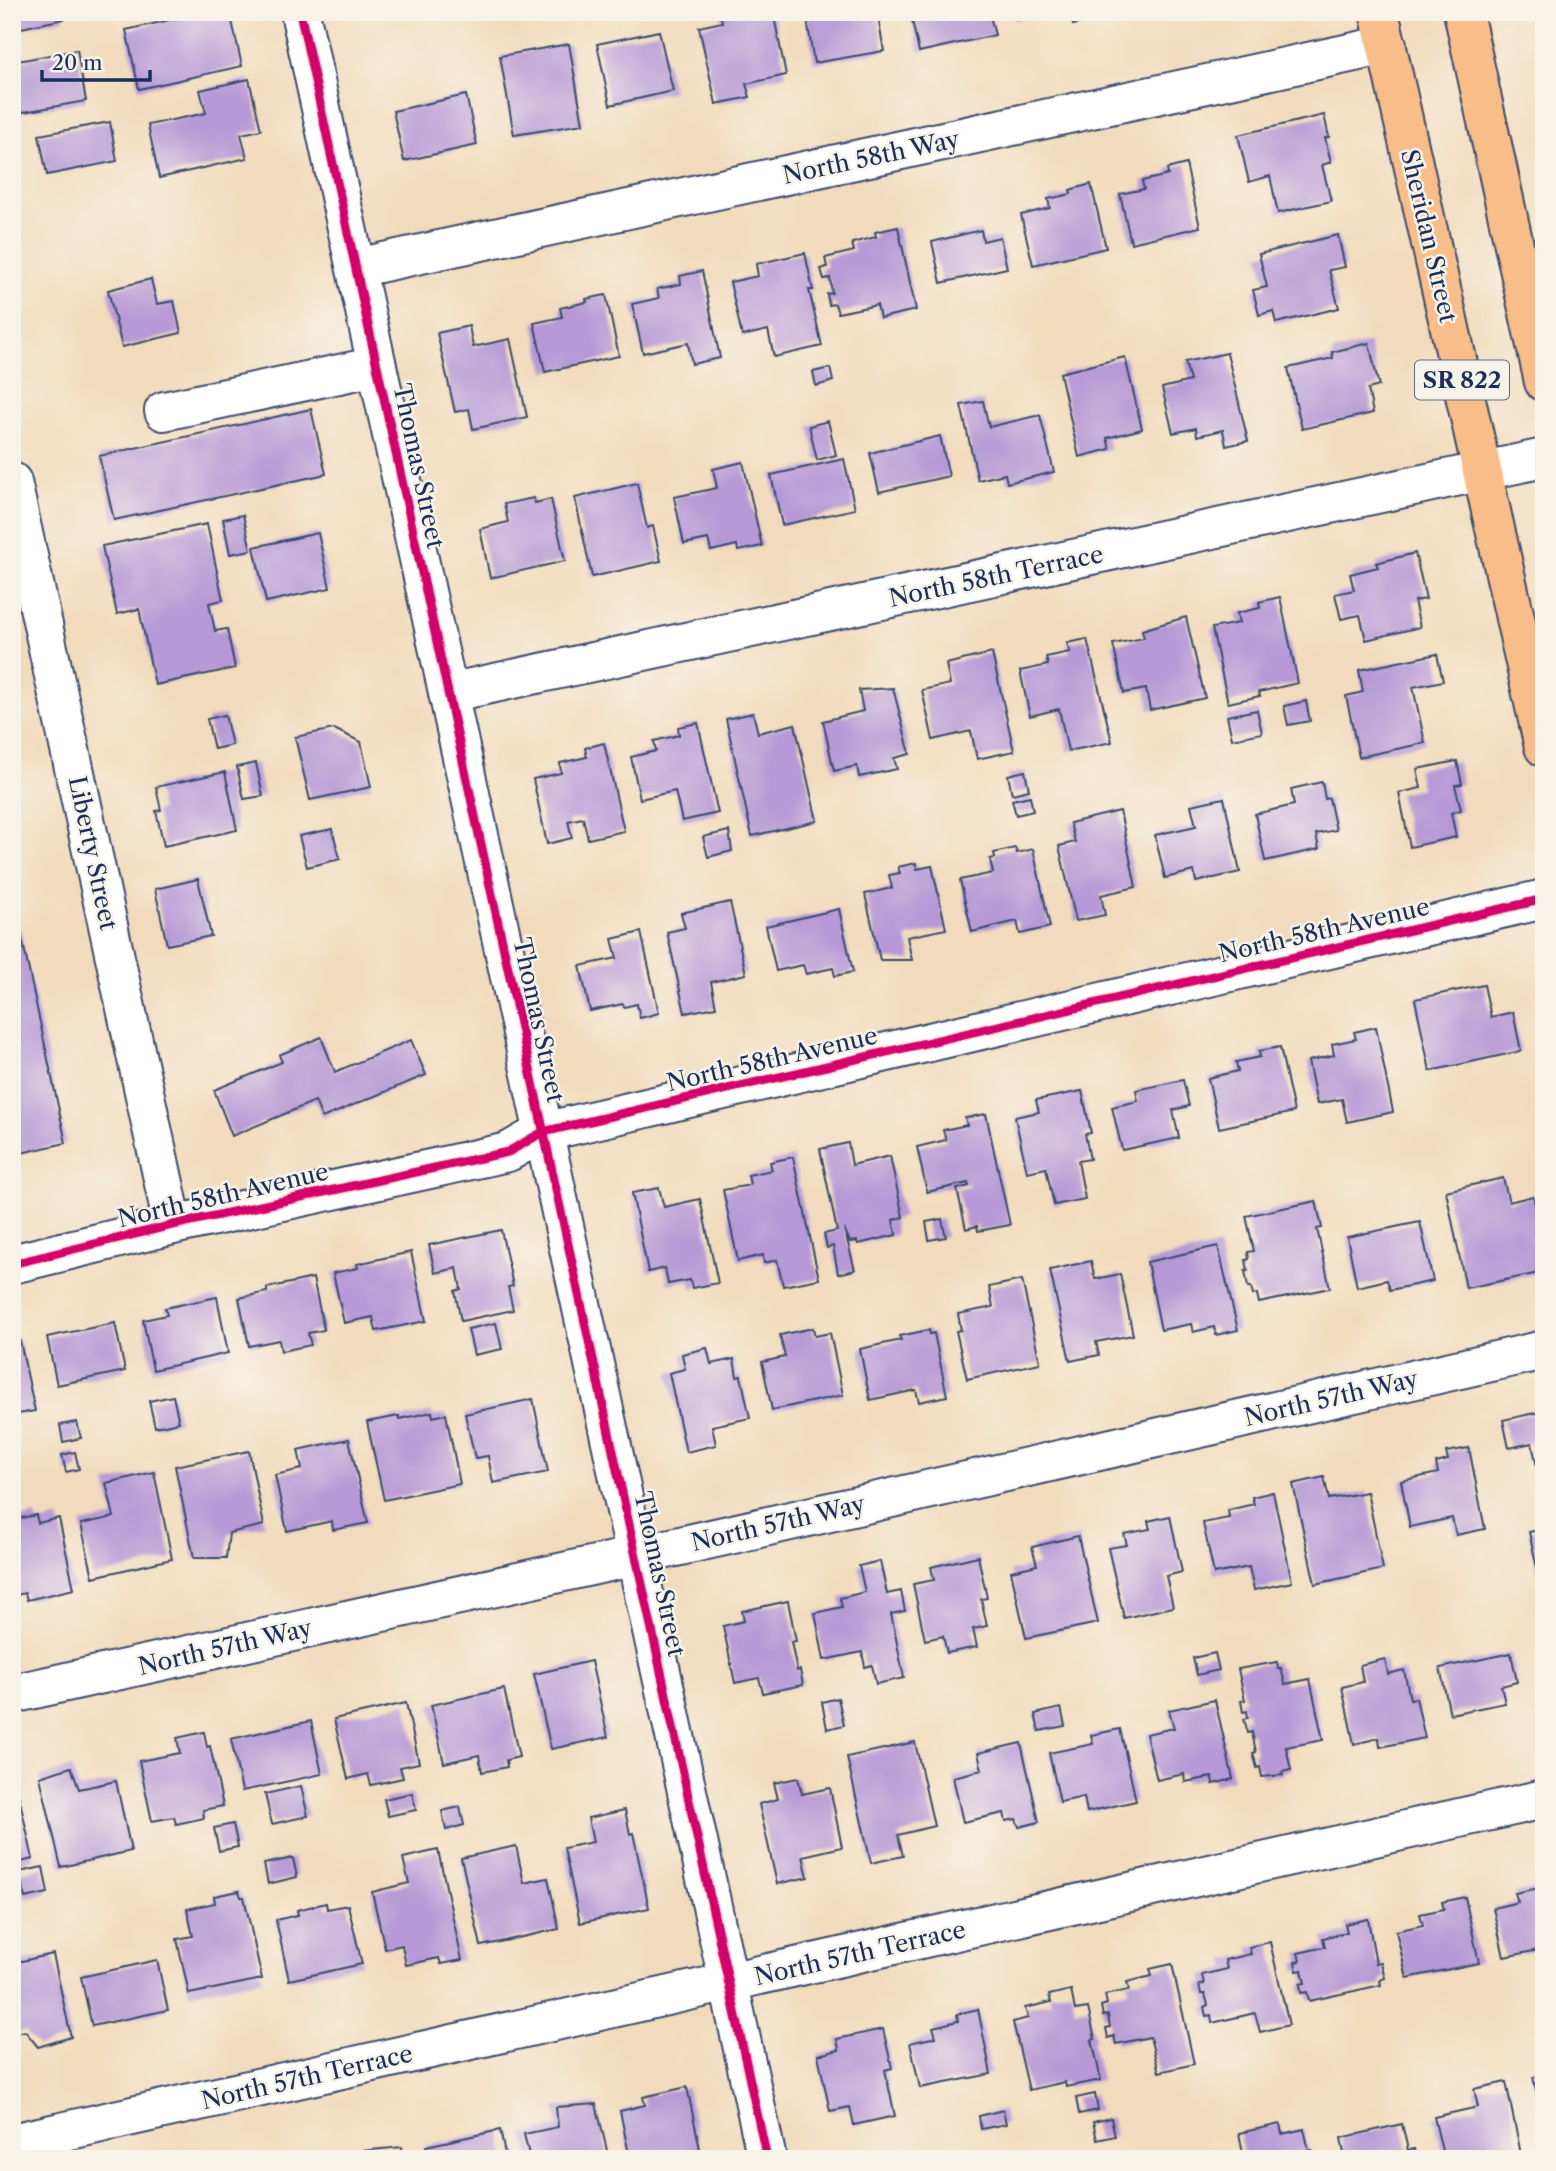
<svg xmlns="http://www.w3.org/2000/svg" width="1556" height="2171" font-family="'Libre Caslon Text',serif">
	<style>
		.building { fill: #b699d6 }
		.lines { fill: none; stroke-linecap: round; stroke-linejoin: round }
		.minor-casing { stroke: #3b496c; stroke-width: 42 }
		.major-casing { stroke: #3b496c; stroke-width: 42 }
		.minor { stroke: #fff; stroke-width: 38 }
		.major { stroke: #f8bd88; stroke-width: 38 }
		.cycleway-casing { stroke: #f7f3e8; stroke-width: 13 }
		.cycleway { stroke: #d6006c; stroke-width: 9 }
		.labels { text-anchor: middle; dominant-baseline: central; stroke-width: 5; stroke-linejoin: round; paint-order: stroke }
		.shield { fill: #f7f3e8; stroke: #5d6a87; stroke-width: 2 }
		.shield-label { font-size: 23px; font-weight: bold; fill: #1b2f5e }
		.street-label { font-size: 24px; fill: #1b2f5e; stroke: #f7f3e8 }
	</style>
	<rect width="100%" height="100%" fill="#f7f3e8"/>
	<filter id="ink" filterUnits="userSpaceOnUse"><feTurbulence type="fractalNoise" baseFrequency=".0143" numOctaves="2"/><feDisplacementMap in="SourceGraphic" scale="14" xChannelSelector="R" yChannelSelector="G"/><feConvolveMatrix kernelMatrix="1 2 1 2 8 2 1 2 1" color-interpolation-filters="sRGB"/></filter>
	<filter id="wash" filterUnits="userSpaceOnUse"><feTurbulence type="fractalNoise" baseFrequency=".00686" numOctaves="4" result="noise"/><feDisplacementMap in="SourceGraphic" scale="28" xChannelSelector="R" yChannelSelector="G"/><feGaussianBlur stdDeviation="1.57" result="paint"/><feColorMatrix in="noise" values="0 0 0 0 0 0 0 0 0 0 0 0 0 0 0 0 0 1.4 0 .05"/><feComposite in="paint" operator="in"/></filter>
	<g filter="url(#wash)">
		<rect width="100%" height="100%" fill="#f2dbbc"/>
		<g id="blocks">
			<g class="building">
				<polygon points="12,12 63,12 64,19 12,30"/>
				<polygon points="205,12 230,12 242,66 139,89 126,30"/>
				<polygon points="720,12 773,12 786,75 746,84 750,97 716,104 699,27 722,22"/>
				<polygon points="877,12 884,51 814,63 806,13"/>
				<polygon points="910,12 989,12 995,35 919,52"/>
				<polygon points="1014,12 1044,12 1045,13 1016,20"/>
				<polygon points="1070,12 1104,12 1106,18 1073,25"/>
				<polygon points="659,31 673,91 610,105 597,44"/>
				<polygon points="569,44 583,124 514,135 500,56"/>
				<polygon points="77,50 86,101 12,114 12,62"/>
				<polygon points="249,79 261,130 241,134 247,158 159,178 148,125 206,113 200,90"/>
				<polygon points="466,95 477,145 404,161 393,111"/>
				<polygon points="1324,115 1329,137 1325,138 1331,162 1322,165 1331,201 1278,213 1270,176 1249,182 1238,135"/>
				<polygon points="110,122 117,161 47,175 39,135"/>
				<polygon points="1186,164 1200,227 1131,243 1120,194 1144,189 1142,181 1168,175 1167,169"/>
				<polygon points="1091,184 1106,248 1033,265 1021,215 1050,208 1048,199 1071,194 1070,190"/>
				<polygon points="898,227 916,310 880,318 877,305 838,313 835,304 829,305 827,294 832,293 830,278 824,279 821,269 827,267 825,258 854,251 852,243 876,237 875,232"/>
				<polygon points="981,230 983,241 1000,237 1007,268 941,283 932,242"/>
				<polygon points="1338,235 1345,267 1329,270 1339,308 1276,323 1273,311 1259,315 1253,290 1267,287 1259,254"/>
				<polygon points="805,253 813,290 809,290 822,346 774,357 768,330 742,336 730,282 758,276 756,264"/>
				<polygon points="702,271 720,358 692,364 688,343 643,353 632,304 659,298 657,289 681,284 680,276"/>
				<polygon points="151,279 157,304 174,301 181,333 122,347 108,290"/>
				<polygon points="606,295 619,356 545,372 534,323 562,317 560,308 587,302 586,299"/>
				<polygon points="469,326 473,347 510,339 527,417 473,429 469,409 455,412 437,333"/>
				<polygon points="1369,343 1379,386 1368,389 1373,413 1302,429 1288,368 1333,358 1332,352"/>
				<polygon points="1227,353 1248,441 1226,446 1223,430 1197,436 1196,428 1173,433 1162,388 1190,381 1185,362"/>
				<polygon points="1125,357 1142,429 1107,438 1110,449 1079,457 1060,373"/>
				<polygon points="830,368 833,381 816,386 813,372"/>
				<polygon points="983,401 989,427 1040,415 1054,472 1007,483 1005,474 978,480 961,405"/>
				<polygon points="311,409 326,474 114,520 99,456"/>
				<polygon points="828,421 836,455 817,460 809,426"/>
				<polygon points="940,436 949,476 879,492 870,453"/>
				<polygon points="844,459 855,509 782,525 771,475"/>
				<polygon points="743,462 762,546 738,551 737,545 711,551 708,539 684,544 674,497 717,488 713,469"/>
				<polygon points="637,483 647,528 653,526 661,561 592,577 575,498"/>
				<polygon points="534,498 535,503 551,499 565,561 490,578 480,529 508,522 504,504"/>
				<polygon points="243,515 251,550 230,554 223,519"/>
				<polygon points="207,524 223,600 209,603 215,631 227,629 235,668 155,685 139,609 117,614 102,546"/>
				<polygon points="318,533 330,588 266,602 254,547"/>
				<polygon points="1415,553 1426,599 1414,601 1420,627 1366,640 1360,615 1341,619 1335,594 1354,590 1350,574 1378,567 1376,563"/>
				<polygon points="1280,597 1298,683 1259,692 1260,696 1228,703 1212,628 1239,623 1237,613 1260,608 1259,602"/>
				<polygon points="1186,617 1205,698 1150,710 1146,689 1124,693 1113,644 1144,638 1142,630"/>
				<polygon points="1087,639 1112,742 1068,751 1059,709 1030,716 1020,671 1048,665 1046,657 1070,652 1067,643"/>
				<polygon points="992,653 1014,751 977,759 971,731 933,740 922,690 950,684 946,664"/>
				<polygon points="1437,654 1443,681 1413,687 1425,743 1359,757 1346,696 1363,692 1359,670"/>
				<polygon points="893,688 910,754 894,758 897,769 859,777 857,766 834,771 823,721 863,711 859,690"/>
				<polygon points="1306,701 1310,721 1288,725 1284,706"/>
				<polygon points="1257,710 1262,733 1232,739 1227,716"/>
				<polygon points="753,713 758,733 795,724 817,821 752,836 726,719"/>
				<polygon points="225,715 232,745 214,749 207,719"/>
				<polygon points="698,723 718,813 682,821 675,791 640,799 631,757 656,751 654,741 679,735 678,727"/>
				<polygon points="334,729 361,742 371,787 310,800 295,737"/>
				<polygon points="604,743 624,831 588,839 583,818 568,821 572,838 547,844 533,779 561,773 560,763 587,757 585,748"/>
				<polygon points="1457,761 1462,784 1455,785 1461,810 1451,813 1456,837 1410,847 1399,793 1421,788 1417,769"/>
				<polygon points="256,763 263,796 244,799 237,767"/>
				<polygon points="1025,771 1029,790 1012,794 1008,775"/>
				<polygon points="225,772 237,830 164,846 156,811 161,810 156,787"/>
				<polygon points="1322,782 1325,799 1329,798 1336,830 1316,834 1319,849 1265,861 1255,814 1294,805 1291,789"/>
				<polygon points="1030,796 1033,811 1016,815 1012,800"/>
				<polygon points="1224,798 1240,872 1196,882 1194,871 1165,878 1155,835 1196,826 1191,805"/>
				<polygon points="1120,811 1136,887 1101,895 1105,915 1076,921 1059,846 1075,842 1070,823"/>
				<polygon points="332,829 340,859 307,867 299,836"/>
				<polygon points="729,831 732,851 708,857 703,837"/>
				<polygon points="1015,848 1017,853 1033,849 1050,927 1020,934 1017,921 972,932 960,880 993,873 990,859 995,858 994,853"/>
				<polygon points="916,863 917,869 932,866 946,929 907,937 912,960 880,960 865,894 892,888 889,875 900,873 898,867"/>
				<polygon points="198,879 211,936 167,945 155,889"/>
				<polygon points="730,902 746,974 711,982 716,1007 685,1013 667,932 685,928 681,913"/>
				<polygon points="839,909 853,972 835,976 833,968 806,974 803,965 776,971 766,926"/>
				<polygon points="18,920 66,1143 12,1155 12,921"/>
				<polygon points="641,932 659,1013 640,1018 637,1004 624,1007 623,1004 590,1011 580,966 617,958 612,939"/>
				<polygon points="1484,985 1491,1017 1513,1012 1521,1051 1430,1071 1415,999"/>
				<polygon points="1376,1027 1393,1112 1347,1122 1342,1099 1317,1104 1308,1061 1334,1055 1332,1044 1356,1039 1354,1032"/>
				<polygon points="321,1037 335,1072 411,1040 426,1075 322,1118 315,1101 232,1136 214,1090 282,1062 279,1055"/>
				<polygon points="1280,1047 1294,1112 1219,1128 1208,1078 1238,1071 1236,1062 1260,1057 1259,1051"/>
				<polygon points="1183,1080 1189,1106 1173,1110 1179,1138 1122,1150 1112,1107 1138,1101 1136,1090"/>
				<polygon points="1082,1091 1091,1133 1085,1134 1090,1159 1078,1161 1085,1199 1054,1205 1046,1168 1027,1172 1015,1117 1039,1112 1036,1100"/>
				<polygon points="986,1114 1010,1225 978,1231 977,1226 966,1229 957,1189 969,1186 968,1183 927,1192 917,1147 946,1140 943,1130 967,1125 965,1118"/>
				<polygon points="848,1143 852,1165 890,1156 903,1217 893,1220 896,1235 858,1244 857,1241 850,1242 844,1228 855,1270 838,1274 833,1246 827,1248 824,1234 837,1231 820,1149"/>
				<polygon points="793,1157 819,1279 783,1286 777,1260 764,1263 763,1255 738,1261 723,1190 750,1185 748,1175 772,1170 770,1162"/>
				<polygon points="1503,1178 1509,1202 1533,1196 1540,1225 1535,1226 1537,1238 1544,1237 1544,1272 1466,1288 1446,1191"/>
				<polygon points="659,1188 664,1207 700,1199 718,1283 692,1288 690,1280 668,1284 665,1268 648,1272 632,1193"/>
				<polygon points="1316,1201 1322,1228 1317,1229 1330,1288 1259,1303 1257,1294 1253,1295 1251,1287 1248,1287 1245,1271 1248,1271 1246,1260 1249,1259 1248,1252 1254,1251 1246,1216"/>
				<polygon points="942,1219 946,1237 929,1240 926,1222"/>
				<polygon points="1420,1222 1433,1281 1390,1290 1387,1280 1357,1287 1347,1237"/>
				<polygon points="501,1230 513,1286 508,1287 513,1310 461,1321 455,1291 461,1289 457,1268 435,1273 429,1245"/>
				<polygon points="1218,1246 1238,1330 1216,1335 1214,1327 1193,1332 1191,1324 1161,1330 1147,1262"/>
				<polygon points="411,1252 426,1321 376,1331 373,1317 344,1323 333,1273 358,1268 357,1264"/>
				<polygon points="1091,1261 1095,1279 1120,1274 1133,1335 1096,1342 1099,1355 1070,1361 1050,1270"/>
				<polygon points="313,1278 324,1330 308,1333 311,1345 281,1351 279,1340 249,1346 239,1298 267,1292 267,1288"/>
				<polygon points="1022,1280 1040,1363 967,1379 956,1331 961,1330 958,1314 993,1307 989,1287"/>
				<polygon points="217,1297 228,1353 153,1370 143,1320 167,1315 165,1308"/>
				<polygon points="115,1323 125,1371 57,1385 47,1337"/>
				<polygon points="496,1323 502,1349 474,1355 468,1329"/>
				<polygon points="813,1328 815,1336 830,1333 843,1395 772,1410 762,1362 785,1357 780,1335"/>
				<polygon points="929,1330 930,1334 934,1333 947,1396 919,1402 916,1390 870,1400 860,1349 901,1340 899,1336"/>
				<polygon points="20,1341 35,1411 12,1415 12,1343"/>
				<polygon points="707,1348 711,1364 734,1359 737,1377 741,1376 750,1418 712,1426 716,1445 686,1452 669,1373 685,1369 682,1354"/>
				<polygon points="173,1396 179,1422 155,1427 149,1401"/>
				<polygon points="533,1399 548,1472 493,1483 488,1456 475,1458 465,1414"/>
				<polygon points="1544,1411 1544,1496 1543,1496 1532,1443 1509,1448 1503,1420"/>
				<polygon points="432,1412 433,1417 446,1414 460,1484 384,1500 367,1422 399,1416 399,1419"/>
				<polygon points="77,1422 81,1438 63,1442 60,1425"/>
				<polygon points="349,1439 368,1523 333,1530 332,1521 287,1531 275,1475 302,1469 298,1450"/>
				<polygon points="1469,1448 1485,1529 1456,1535 1452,1518 1410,1527 1401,1481 1438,1473 1436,1463 1448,1460 1446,1452"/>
				<polygon points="249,1451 264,1525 229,1533 226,1558 194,1558 175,1466"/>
				<polygon points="75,1452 79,1469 66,1472 62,1455"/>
				<polygon points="154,1472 172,1559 93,1577 81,1524 114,1517 106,1483"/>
				<polygon points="1324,1477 1329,1499 1367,1492 1383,1569 1315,1584 1293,1484"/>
				<polygon points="1273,1492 1292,1582 1254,1590 1249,1567 1214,1574 1203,1523 1229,1518 1228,1510 1254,1504 1252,1497"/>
				<polygon points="36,1515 38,1523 59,1518 74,1589 27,1600 25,1593 12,1596 12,1520"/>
				<polygon points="1170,1516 1182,1572 1166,1576 1173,1607 1124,1618 1108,1548 1127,1545 1124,1534 1150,1529 1148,1521"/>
				<polygon points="1544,1529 1544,1595 1543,1595 1529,1532"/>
				<polygon points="1078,1536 1098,1623 1026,1638 1011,1571 1037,1565 1032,1547"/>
				<polygon points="978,1556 987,1598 981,1599 987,1626 973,1629 977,1647 947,1653 943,1636 925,1640 913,1584 934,1580 931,1567"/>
				<polygon points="880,1561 887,1594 901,1591 905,1611 891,1614 904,1678 876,1684 872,1665 865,1667 862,1652 824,1660 815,1613 842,1607 840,1598 865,1592 859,1566"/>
				<polygon points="788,1601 796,1641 791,1642 797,1671 800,1670 803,1685 763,1693 759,1678 735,1683 723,1626 744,1621 742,1611"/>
				<polygon points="1215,1653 1219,1670 1197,1675 1193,1658"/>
				<polygon points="1511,1653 1517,1682 1501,1686 1505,1703 1450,1714 1440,1668"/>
				<polygon points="1385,1659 1388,1674 1404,1670 1410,1699 1416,1698 1425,1738 1380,1747 1379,1738 1354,1744 1342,1687 1363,1682 1360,1665"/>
				<polygon points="591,1661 608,1737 551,1749 534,1674"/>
				<polygon points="1277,1662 1278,1668 1281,1668 1285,1684 1310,1679 1323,1740 1286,1747 1291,1770 1282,1772 1283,1775 1262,1777 1260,1767 1257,1768 1253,1753 1256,1752 1252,1732 1248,1733 1244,1719 1248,1718 1247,1711 1243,1712 1241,1701 1245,1700 1238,1669"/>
				<polygon points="504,1689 519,1757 506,1760 507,1767 482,1772 479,1755 444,1763 431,1705"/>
				<polygon points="838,1698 844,1725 827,1729 822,1702"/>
				<polygon points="1215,1700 1233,1779 1213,1784 1212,1777 1185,1782 1184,1774 1157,1780 1146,1734 1174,1728 1169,1710"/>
				<polygon points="406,1703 419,1763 400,1767 403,1778 371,1785 368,1774 348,1779 334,1719"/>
				<polygon points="1061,1708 1065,1726 1039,1731 1035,1714"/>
				<polygon points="311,1721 322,1774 242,1791 231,1739"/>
				<polygon points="1120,1729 1136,1801 1087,1812 1084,1797 1060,1802 1049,1753 1093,1744 1091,1735"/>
				<polygon points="204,1732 207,1747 210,1746 223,1806 203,1810 204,1818 176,1824 174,1817 152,1821 139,1761 180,1753 177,1738"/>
				<polygon points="915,1742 934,1826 898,1835 903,1856 871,1863 847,1757"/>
				<polygon points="1021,1743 1039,1822 1019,1827 1016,1819 1006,1821 1004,1813 963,1822 953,1777 982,1770 978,1753"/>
				<polygon points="71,1767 79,1789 116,1781 131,1851 61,1867 40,1777"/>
				<polygon points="798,1778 802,1794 830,1788 842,1847 803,1856 808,1877 777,1884 759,1804 778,1799 774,1783"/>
				<polygon points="301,1786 308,1816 272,1824 265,1794"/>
				<polygon points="17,1788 33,1859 12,1864 12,1789"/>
				<polygon points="412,1793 416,1810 388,1816 384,1799"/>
				<polygon points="460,1807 464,1825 446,1830 442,1811"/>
				<polygon points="625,1810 630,1834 633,1833 649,1908 580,1923 564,1848 593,1842 588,1818"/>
				<polygon points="233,1824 238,1847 219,1851 214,1828"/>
				<polygon points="516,1846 524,1883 548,1878 559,1929 481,1946 461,1858"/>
				<polygon points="438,1850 462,1960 441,1964 439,1958 406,1965 402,1945 385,1949 372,1892 409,1883 403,1858"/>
				<polygon points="293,1858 297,1877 268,1884 264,1864"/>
				<polygon points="43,1867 48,1893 25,1898 19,1872"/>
				<polygon points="1544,1887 1544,1949 1504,1957 1493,1908 1518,1902 1515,1893"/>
				<polygon points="239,1891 241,1897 244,1897 262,1979 189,1994 177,1939 193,1936 187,1909 215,1903 214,1896"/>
				<polygon points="1465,1897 1479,1963 1407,1978 1396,1931 1423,1925 1420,1914 1444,1909 1442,1902"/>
				<polygon points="326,1903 327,1909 348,1905 362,1964 289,1980 276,1920 298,1915 297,1910"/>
				<polygon points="1368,1919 1376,1963 1381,1962 1385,1978 1380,1980 1381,1985 1309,2001 1307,1992 1301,1993 1300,1984 1305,1983 1302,1970 1297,1971 1295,1962 1300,1961 1298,1953 1325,1947 1323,1938 1347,1932 1345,1924"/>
				<polygon points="1270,1942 1289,2025 1260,2032 1255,2013 1212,2023 1211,2015 1206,2016 1204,2007 1208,2005 1205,1994 1201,1994 1199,1985 1204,1984 1202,1975 1227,1969 1225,1960 1251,1954 1249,1947"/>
				<polygon points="53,1954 71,2037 38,2047 25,2031 12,2034 12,1975 16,1974 13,1963"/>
				<polygon points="157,1960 168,2010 92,2026 81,1977"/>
				<polygon points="1172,1964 1194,2064 1159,2072 1150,2037 1116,2044 1114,2036 1108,2038 1106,2028 1110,2027 1108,2015 1103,2016 1101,2006 1107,2004 1105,1995 1129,1990 1127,1982 1152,1976 1150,1969"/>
				<polygon points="1071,1990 1075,2010 1088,2008 1095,2039 1092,2040 1101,2080 1066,2087 1065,2082 1029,2090 1013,2022 1028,2018 1025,2008 1051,2002 1049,1995"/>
				<polygon points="978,2009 991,2074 920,2088 910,2043 936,2037 933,2027 958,2021 957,2014"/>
				<polygon points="883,2029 892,2068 885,2070 895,2116 854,2125 850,2107 830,2111 818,2055 839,2050 837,2039"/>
				<polygon points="1544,2075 1544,2119 1543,2119 1533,2077"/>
				<polygon points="1506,2082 1522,2159 1475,2159 1474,2156 1460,2159 1444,2159 1434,2117 1478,2107 1474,2089"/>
				<polygon points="687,2087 700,2149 690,2152 691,2159 652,2159 652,2157 630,2159 620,2111 645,2105 643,2097"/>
				<polygon points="1095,2094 1098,2110 1079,2114 1076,2098"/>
				<polygon points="596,2104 609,2159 530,2159 524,2134 558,2127 556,2107"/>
				<polygon points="1003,2110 1006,2124 981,2129 979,2116"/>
				<polygon points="1111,2118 1115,2136 1097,2140 1093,2122"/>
				<polygon points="1280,2124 1282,2134 1304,2129 1309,2151 1312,2150 1313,2159 1244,2159 1239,2133"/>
				<polygon points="1402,2124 1408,2150 1414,2149 1416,2159 1345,2159 1341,2138"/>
				<polygon points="500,2130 506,2159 429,2159 426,2146"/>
				<polygon points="402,2147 404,2159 359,2159 361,2151"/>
			</g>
		</g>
	</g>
	<g filter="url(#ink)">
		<use href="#blocks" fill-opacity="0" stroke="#3b496c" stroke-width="2"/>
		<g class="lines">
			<defs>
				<g id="minor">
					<polyline points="300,12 767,2159"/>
					<polyline points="356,268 1387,45"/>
					<polyline points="164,411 377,366"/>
					<polyline points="12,482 173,1225"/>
					<polyline points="448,693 1544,458"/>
					<polyline points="12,1264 173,1225 508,1152 543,1132 1544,899"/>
					<polyline points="12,1694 636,1556 1544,1350"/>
					<polyline points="12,2143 1544,1799"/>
				</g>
				<g id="major">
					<polyline points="1379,12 1544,747"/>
					<polyline points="1463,12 1544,382"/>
				</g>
			</defs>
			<use href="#minor" class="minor-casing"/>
			<use href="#major" class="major-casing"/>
			<use href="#minor" class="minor"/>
			<use href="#major" class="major"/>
			<defs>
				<g id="cycleway">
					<polyline points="300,12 767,2159"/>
					<polyline points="12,1264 173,1225 508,1152 543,1132 1544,899"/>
				</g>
			</defs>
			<use href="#cycleway" class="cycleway-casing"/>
			<use href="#cycleway" class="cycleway"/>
		</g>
	</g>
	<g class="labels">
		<rect class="shield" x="1415" y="360.5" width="94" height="39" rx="5"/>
		<g class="shield-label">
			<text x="1462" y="380">SR 822</text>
		</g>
		<g class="street-label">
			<text transform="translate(871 157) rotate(-12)">North 58th Way</text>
			<text transform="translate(1429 236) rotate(77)">Sheridan Street</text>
			<text transform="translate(419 466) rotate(78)">Thomas Street</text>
			<text transform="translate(996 576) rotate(-12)">North 58th Terrace</text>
			<text transform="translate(93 853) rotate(78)">Liberty Street</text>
			<text transform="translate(1324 930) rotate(-13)">North 58th Avenue</text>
			<text transform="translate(539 1020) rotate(78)">Thomas Street</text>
			<text transform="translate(772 1059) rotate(-13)">North 58th Avenue</text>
			<text transform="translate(223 1195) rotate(-13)">North 58th Avenue</text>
			<text transform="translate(1331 1398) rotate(-13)">North 57th Way</text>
			<text transform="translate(778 1523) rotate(-13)">North 57th Way</text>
			<text transform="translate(660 1574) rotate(78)">Thomas Street</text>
			<text transform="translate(225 1647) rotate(-13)">North 57th Way</text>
			<text transform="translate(860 1953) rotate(-13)">North 57th Terrace</text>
			<text transform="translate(307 2077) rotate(-13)">North 57th Terrace</text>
		</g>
	</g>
	<rect width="1556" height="2171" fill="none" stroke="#f7f3e8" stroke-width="42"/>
	<path d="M42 70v10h108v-10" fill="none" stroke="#1b2f5e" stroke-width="3.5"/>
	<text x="52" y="70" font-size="21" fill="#1b2f5e" stroke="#f7f3e8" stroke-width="5" paint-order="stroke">20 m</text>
</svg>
